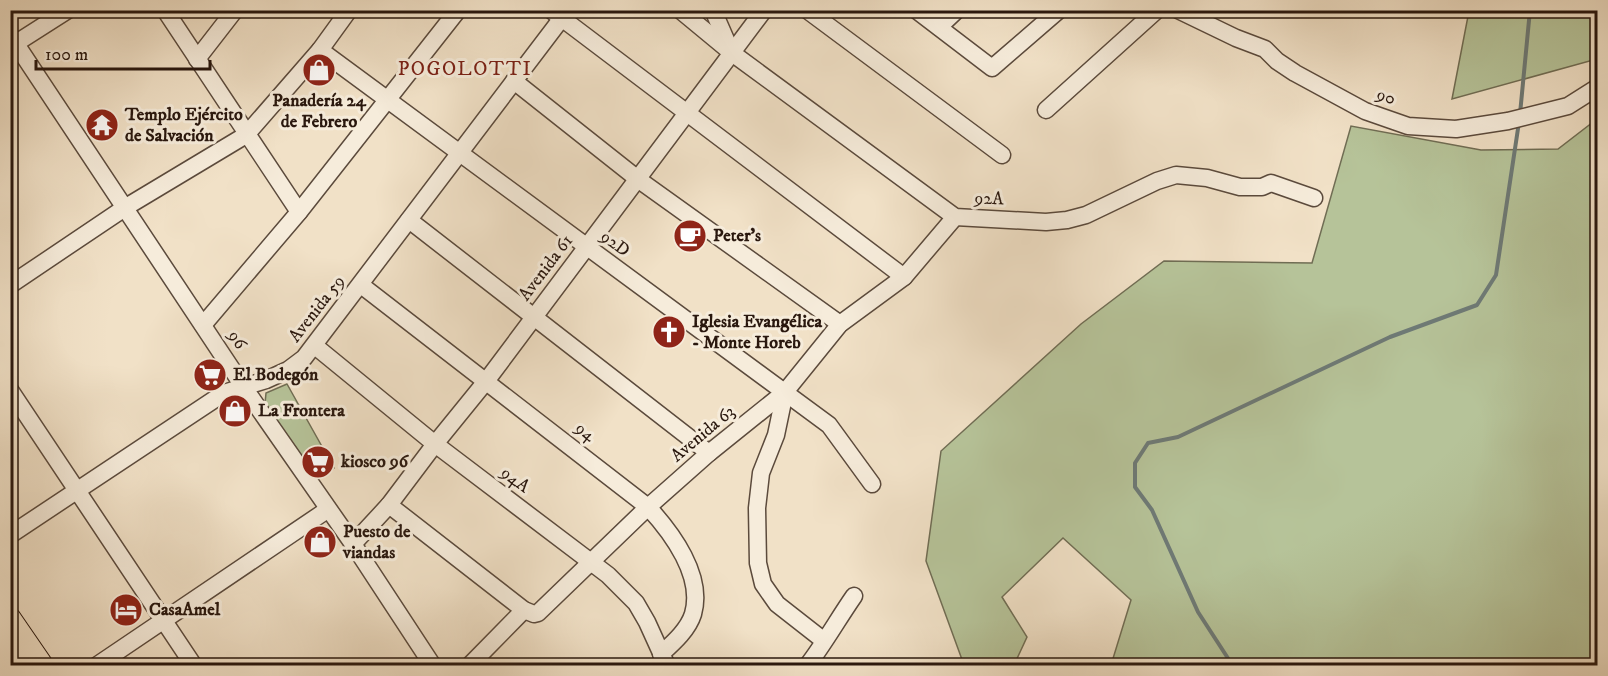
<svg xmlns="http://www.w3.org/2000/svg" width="1608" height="676" font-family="'IM FELL DW Pica',serif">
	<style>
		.green { fill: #b6c399; stroke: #706d54; stroke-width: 1.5 }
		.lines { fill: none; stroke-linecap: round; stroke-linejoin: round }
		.stream { stroke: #6e7a76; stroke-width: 4 }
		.minor-casing { stroke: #5b4a3c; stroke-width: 19 }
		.major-casing { stroke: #29170e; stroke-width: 23 }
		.minor { stroke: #f6ecdb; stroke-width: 16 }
		.major { stroke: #f1e1c7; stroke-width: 21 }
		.labels { text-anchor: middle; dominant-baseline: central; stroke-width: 6; stroke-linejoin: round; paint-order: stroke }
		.street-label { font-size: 18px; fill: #29170e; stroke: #f6ecdb }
		.poi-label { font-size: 18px; font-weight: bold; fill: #29170e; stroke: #f6ecdb; text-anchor: start }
		.neighbourhood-label { font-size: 20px; letter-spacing: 1.5px; fill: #7a1f14; stroke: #f6ecdb }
	</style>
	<rect width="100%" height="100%" fill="#f1e1c7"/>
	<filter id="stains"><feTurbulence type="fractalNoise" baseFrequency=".00333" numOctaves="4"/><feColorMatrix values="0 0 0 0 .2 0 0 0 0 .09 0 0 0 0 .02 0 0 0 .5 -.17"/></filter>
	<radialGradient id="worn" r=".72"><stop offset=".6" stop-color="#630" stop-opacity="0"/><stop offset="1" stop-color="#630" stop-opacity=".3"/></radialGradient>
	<g class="green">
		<polygon points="1469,11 1597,11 1597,59 1452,99"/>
		<polygon points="1597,119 1597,665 1111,665 1131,600 1063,538 1002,597 1027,637 1014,665 964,665 926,561 941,451 1081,324 1164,261 1312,263 1351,126 1481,150 1558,149"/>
		<polygon points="287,384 334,468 316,480 265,404 266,393"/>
	</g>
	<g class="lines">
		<g class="stream">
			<polyline points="1520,114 1530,10"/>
			<polyline points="1233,666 1198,612 1152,510 1135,487 1135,463 1148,443 1178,437 1390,337 1477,305 1496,275 1519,122"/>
		</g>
		<defs>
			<g id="minor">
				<polyline points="165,10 299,212"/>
				<polyline points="551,10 904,277"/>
				<polyline points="680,10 732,53 955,217 1046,222 1067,220 1086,215 1157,181 1176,175 1207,178 1240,187 1262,187 1271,183 1314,198"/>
				<polyline points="713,10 730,49"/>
				<polyline points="807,10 1002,155"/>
				<polyline points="916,10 992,68 1059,10"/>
				<polyline points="1178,10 1236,38 1265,49 1277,61 1295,73 1365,111 1408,126 1456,129 1508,121 1568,106 1598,87"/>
				<polyline points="939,27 957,10"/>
				<polyline points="10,35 243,386 353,544 433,666"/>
				<polyline points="10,47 68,10"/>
				<polyline points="320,50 829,425 872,484"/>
				<polyline points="197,59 235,10"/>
				<polyline points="514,81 639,180 840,324"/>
				<polyline points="1046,110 1157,10"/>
				<polyline points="409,220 709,453"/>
				<polyline points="10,285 126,207 246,135 320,50 349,10"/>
				<path d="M361,285L648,507C672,533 704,576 693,614C688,630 673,643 661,654"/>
				<polyline points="203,325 299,212 458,10"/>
				<polyline points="315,346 435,444 608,575 636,603 647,622 667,666"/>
				<polyline points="10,390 194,666"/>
				<polyline points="785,392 776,435 761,473 757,508 758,563 763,584 777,604 823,640"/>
				<polyline points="389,505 524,610 534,614 538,613 648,507 709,453 785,392 840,324 904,277 955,217"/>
				<polyline points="10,535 224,393 266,380 288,370 304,358 568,10"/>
				<polyline points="353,544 389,505 435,444 487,380 764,10"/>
				<polyline points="96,666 327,510"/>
				<polyline points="469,666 524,610"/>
				<path d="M807,666C824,644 838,619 854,596"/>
			</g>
			<g id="major">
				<polyline points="10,618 43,666"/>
				<polyline points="10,650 21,666"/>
			</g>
		</defs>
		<use href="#minor" class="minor-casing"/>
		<use href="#major" class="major-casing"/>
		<use href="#minor" class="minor"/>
		<use href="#major" class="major"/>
	</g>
	<defs>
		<symbol id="shop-disc" viewBox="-11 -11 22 22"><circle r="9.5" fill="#8f2418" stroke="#f6ecdb"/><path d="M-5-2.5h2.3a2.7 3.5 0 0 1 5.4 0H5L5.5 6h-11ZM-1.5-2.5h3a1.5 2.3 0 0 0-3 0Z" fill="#fff"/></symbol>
		<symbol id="temple-disc" viewBox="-11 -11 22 22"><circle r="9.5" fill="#8f2418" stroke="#f6ecdb"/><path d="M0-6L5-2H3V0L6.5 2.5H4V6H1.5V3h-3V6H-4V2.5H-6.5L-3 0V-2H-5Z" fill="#fff"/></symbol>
		<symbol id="cafe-disc" viewBox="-11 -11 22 22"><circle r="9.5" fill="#8f2418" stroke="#f6ecdb"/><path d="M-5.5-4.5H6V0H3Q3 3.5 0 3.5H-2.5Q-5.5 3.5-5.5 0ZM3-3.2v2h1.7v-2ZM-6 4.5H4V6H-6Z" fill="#fff"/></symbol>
		<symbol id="church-disc" viewBox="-11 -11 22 22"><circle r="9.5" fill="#8f2418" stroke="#f6ecdb"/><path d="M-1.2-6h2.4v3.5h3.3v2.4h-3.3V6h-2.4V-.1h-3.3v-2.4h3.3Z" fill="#fff"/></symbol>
		<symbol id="supermarket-disc" viewBox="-11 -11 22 22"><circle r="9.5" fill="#8f2418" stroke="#f6ecdb"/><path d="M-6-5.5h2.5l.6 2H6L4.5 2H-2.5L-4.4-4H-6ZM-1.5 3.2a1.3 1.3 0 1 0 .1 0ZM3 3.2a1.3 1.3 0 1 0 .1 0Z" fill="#fff"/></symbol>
		<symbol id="hotel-disc" viewBox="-11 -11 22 22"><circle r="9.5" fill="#8f2418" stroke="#f6ecdb"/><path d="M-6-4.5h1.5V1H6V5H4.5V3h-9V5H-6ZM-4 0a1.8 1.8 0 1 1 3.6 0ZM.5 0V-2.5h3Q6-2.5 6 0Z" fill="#fff"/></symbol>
	</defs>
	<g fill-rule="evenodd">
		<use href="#shop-disc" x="300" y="51" width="38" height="38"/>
		<use href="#temple-disc" x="83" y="106" width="38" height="38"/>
		<use href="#cafe-disc" x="671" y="217" width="38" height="38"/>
		<use href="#church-disc" x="650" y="313" width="38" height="38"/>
		<use href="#supermarket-disc" x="191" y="356" width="38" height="38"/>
		<use href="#shop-disc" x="216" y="392" width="38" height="38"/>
		<use href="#supermarket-disc" x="299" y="443" width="38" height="38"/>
		<use href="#shop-disc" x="301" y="523" width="38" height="38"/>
		<use href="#hotel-disc" x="107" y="591" width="38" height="38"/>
	</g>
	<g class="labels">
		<g class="street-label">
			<text transform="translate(1386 97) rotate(20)">90</text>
			<text transform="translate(989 199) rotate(2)">92A</text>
			<text transform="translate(615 244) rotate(36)">92D</text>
			<text transform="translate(546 268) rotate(-53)">Avenida 61</text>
			<text transform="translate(317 309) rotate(-52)">Avenida 59</text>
			<text transform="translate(237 340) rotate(57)">96</text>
			<text transform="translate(585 432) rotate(38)">94</text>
			<text transform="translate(703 434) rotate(-40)">Avenida 63</text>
			<text transform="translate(515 480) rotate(37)">94A</text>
		</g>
		<g class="poi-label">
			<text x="319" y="101" text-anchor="middle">Panadería 24<tspan x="319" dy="21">de Febrero</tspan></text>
			<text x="125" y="115">Templo Ejército<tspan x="125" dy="21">de Salvación</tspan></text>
			<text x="713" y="236">Peter’s</text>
			<text x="692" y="322">Iglesia Evangélica<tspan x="692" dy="21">- Monte Horeb</tspan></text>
			<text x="233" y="375">El Bodegón</text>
			<text x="258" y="411">La Frontera</text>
			<text x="341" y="462">kiosco 96</text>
			<text x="343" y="532">Puesto de<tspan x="343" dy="21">viandas</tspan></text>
			<text x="149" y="610">CasaAmel</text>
		</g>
		<g class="neighbourhood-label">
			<text x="465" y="69">POGOLOTTI</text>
		</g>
	</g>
	<rect width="1608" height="676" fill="none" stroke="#f1e1c7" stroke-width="36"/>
	<rect x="12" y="12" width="1584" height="652" fill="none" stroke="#29170e" stroke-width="3"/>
	<rect x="18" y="18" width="1572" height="640" fill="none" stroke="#29170e" stroke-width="1.5"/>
	<path d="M36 60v9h174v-9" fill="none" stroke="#29170e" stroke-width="3"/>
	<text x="45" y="60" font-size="18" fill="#29170e" stroke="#f6ecdb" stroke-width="4.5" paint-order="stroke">100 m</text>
	<rect width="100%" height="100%" filter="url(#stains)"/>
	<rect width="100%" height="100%" fill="url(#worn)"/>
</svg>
